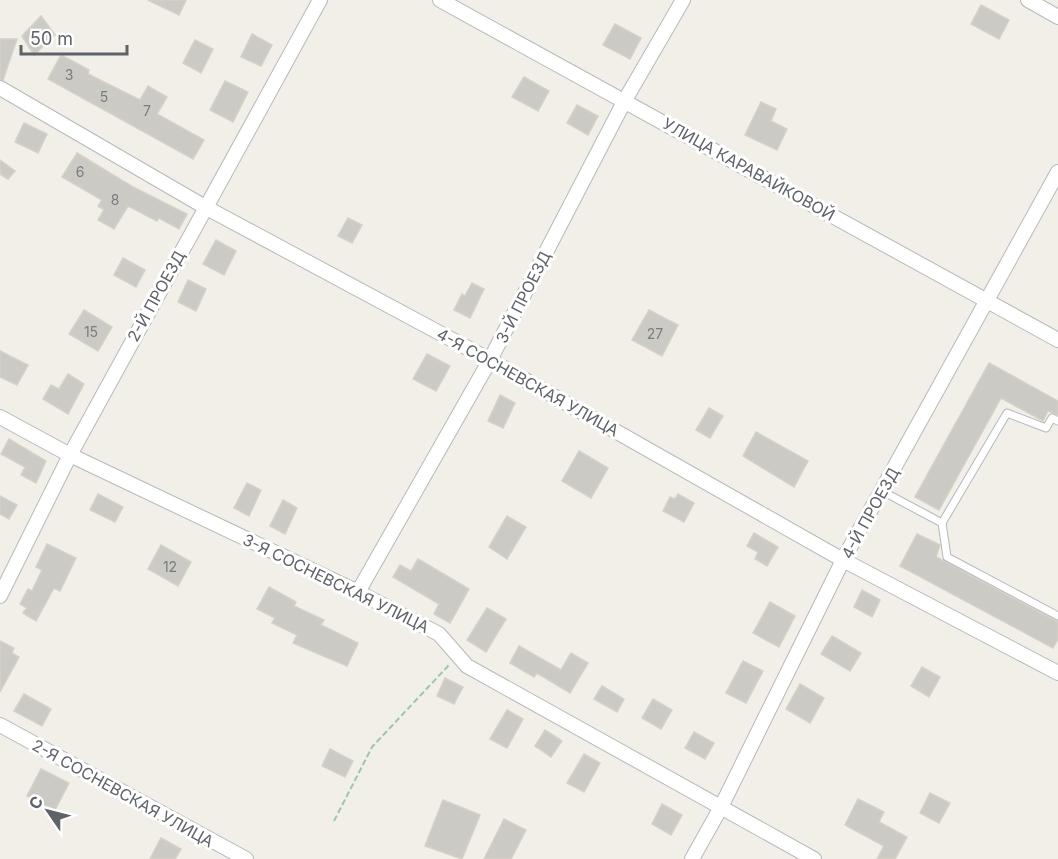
<svg xmlns="http://www.w3.org/2000/svg" width="1058" height="859" font-family="Inter,sans-serif">
	<style>
		.building { fill: #cccac5; stroke: #d6d1c6; stroke-width: 1.5 }
		.lines { fill: none; stroke-linecap: round; stroke-linejoin: round }
		.lane-casing { stroke: #b5b8bc; stroke-width: 9 }
		.street-casing { stroke: #b5b8bc; stroke-width: 16 }
		.path { stroke: #9cc7a9; stroke-width: 2; stroke-dasharray: 6 3; stroke-linecap: butt }
		.lane { stroke: #fff; stroke-width: 7 }
		.street { stroke: #fff; stroke-width: 14 }
		.labels { text-anchor: middle; dominant-baseline: central; stroke-width: 6; stroke-linejoin: round; paint-order: stroke }
		.number-label { font-size: 14px; fill: #7a7d7f }
		.street-label { font-size: 16px; fill: #5f6368; stroke: #fff }
	</style>
	<rect width="100%" height="100%" fill="#f1efe8"/>
	<g class="building">
		<polygon points="148,0 186,0 179,15"/>
		<polygon points="981,5 1009,20 999,39 971,24"/>
		<polygon points="41,16 55,35 34,55 22,36"/>
		<polygon points="615,24 641,38 630,59 603,45"/>
		<polygon points="252,34 272,45 261,66 241,57"/>
		<polygon points="0,39 17,39 3,80 0,79"/>
		<polygon points="195,40 213,49 201,73 183,63"/>
		<polygon points="61,55 89,70 88,74 140,100 148,86 167,97 157,114 204,140 193,159 48,79"/>
		<polygon points="524,77 549,91 538,111 512,97"/>
		<polygon points="225,81 248,92 233,122 210,110"/>
		<polygon points="761,102 776,109 771,121 787,129 777,150 745,135"/>
		<polygon points="577,105 598,116 588,135 567,123"/>
		<polygon points="24,123 47,134 38,153 15,142"/>
		<polygon points="77,153 133,187 187,214 179,229 159,218 157,221 128,206 114,229 98,220 104,210 98,206 102,200 62,177"/>
		<polygon points="0,160 15,171 8,179 0,174"/>
		<polygon points="348,218 362,225 352,243 338,236"/>
		<polygon points="216,240 236,251 224,275 203,264"/>
		<polygon points="123,258 145,270 136,287 114,275"/>
		<polygon points="188,280 206,289 196,311 178,302"/>
		<polygon points="472,283 484,289 470,318 454,310 462,294 465,296"/>
		<polygon points="84,310 112,327 98,351 69,334"/>
		<polygon points="649,310 678,325 662,356 632,340"/>
		<polygon points="0,351 28,365 17,385 0,377"/>
		<polygon points="427,354 450,366 436,391 413,379"/>
		<polygon points="989,363 1058,401 1058,415 1048,411 1043,421 1001,398 939,510 915,497"/>
		<polygon points="68,374 84,384 68,414 43,399 51,385 59,389"/>
		<polygon points="500,395 515,403 503,428 488,421"/>
		<polygon points="709,408 723,416 710,438 696,430"/>
		<polygon points="756,432 808,461 794,487 743,456"/>
		<polygon points="9,439 46,461 36,483 21,475 25,467 1,454"/>
		<polygon points="579,451 608,468 591,498 562,481"/>
		<polygon points="247,483 261,490 249,516 234,508"/>
		<polygon points="98,494 123,507 115,522 90,510"/>
		<polygon points="678,494 694,503 684,522 663,511 670,497 675,499"/>
		<polygon points="0,496 17,505 9,519 0,514"/>
		<polygon points="283,500 297,508 285,534 270,526"/>
		<polygon points="507,516 526,527 507,559 489,547"/>
		<polygon points="754,533 778,547 767,566 755,559 758,552 747,546"/>
		<polygon points="917,534 940,545 936,557 1058,622 1058,639 1053,648 900,566"/>
		<polygon points="47,544 76,558 60,591 54,588 36,621 23,613 27,608 20,604 28,589 32,591 42,570 36,567"/>
		<polygon points="161,545 191,562 178,586 148,569"/>
		<polygon points="418,559 469,589 450,623 434,614 439,604 393,577 400,565 411,571"/>
		<polygon points="269,587 296,602 294,606 324,620 321,625 358,643 347,666 293,643 297,635 272,623 275,618 257,609"/>
		<polygon points="862,590 880,600 872,617 854,607"/>
		<polygon points="770,602 795,616 779,647 753,633"/>
		<polygon points="487,608 506,619 486,652 467,640"/>
		<polygon points="832,636 861,653 850,671 821,654"/>
		<polygon points="0,641 14,648 12,653 19,657 0,692"/>
		<polygon points="519,646 561,670 571,653 588,663 570,693 537,673 534,677 510,663"/>
		<polygon points="743,661 763,671 746,703 726,693"/>
		<polygon points="922,667 940,677 929,697 911,686"/>
		<polygon points="445,678 463,687 454,704 437,696"/>
		<polygon points="800,684 824,698 810,723 786,709"/>
		<polygon points="602,686 624,699 617,712 594,699"/>
		<polygon points="24,694 51,709 42,726 14,711"/>
		<polygon points="653,699 672,710 661,729 642,718"/>
		<polygon points="507,710 523,719 507,748 490,739"/>
		<polygon points="545,730 562,741 551,757 535,746"/>
		<polygon points="694,732 714,743 705,759 685,748"/>
		<polygon points="330,749 353,761 345,777 322,766"/>
		<polygon points="584,754 600,763 584,792 567,783"/>
		<polygon points="41,769 69,783 55,810 27,796"/>
		<polygon points="930,793 950,803 939,823 920,813"/>
		<polygon points="858,799 884,812 879,822 907,837 895,859 877,859 884,846 845,825"/>
		<polygon points="443,800 480,815 462,859 425,846"/>
		<polygon points="662,804 682,815 671,835 652,824"/>
		<polygon points="504,819 526,830 511,859 484,859"/>
		<polygon points="161,838 181,849 175,859 150,859"/>
	</g>
	<g class="lines">
		<defs>
			<g id="lane">
				<polyline points="882,491 942,523 1007,413 1046,428 1052,418 1058,421"/>
				<polyline points="942,523 947,557 1058,616"/>
			</g>
			<g id="street">
				<polyline points="440,0 1058,340"/>
				<polyline points="1028,0 1058,17"/>
				<polyline points="0,88 205,207 490,360 843,560 1058,673"/>
				<polyline points="0,417 70,455 358,592 439,634 467,666 814,859"/>
				<polyline points="358,592 490,360 625,100 683,0"/>
				<polyline points="0,596 70,455 320,0"/>
				<polyline points="0,725 246,859"/>
				<polyline points="692,859 720,809 843,560 1058,172"/>
			</g>
		</defs>
		<use href="#lane" class="lane-casing"/>
		<use href="#street" class="street-casing"/>
		<polyline class="path" points="334,821 372,747 449,665"/>
		<use href="#lane" class="lane"/>
		<use href="#street" class="street"/>
	</g>
	<g class="labels">
		<g class="number-label">
			<text x="69" y="74">3</text>
			<text x="104" y="96">5</text>
			<text x="147" y="110">7</text>
			<text x="80" y="171">6</text>
			<text x="115" y="199">8</text>
			<text x="91" y="331">15</text>
			<text x="655" y="333">27</text>
			<text x="170" y="566">12</text>
		</g>
		<g class="street-label">
			<text transform="translate(749 169) rotate(29)">УЛИЦА КАРАВАЙКОВОЙ</text>
			<text transform="translate(156 296) rotate(-61)">2-Й ПРОЕЗД</text>
			<text transform="translate(523 297) rotate(-63)">3-Й ПРОЕЗД</text>
			<text transform="translate(528 382) rotate(29)">4-Я СОСНЕВСКАЯ УЛИЦА</text>
			<text transform="translate(870 513) rotate(-61)">4-Й ПРОЕЗД</text>
			<text transform="translate(336 583) rotate(26)">3-Я СОСНЕВСКАЯ УЛИЦА</text>
			<text transform="translate(123 793) rotate(29)">2-Я СОСНЕВСКАЯ УЛИЦА</text>
		</g>
	</g>
	<g transform="translate(48 811) rotate(305)" stroke="#ffffff" stroke-width="4.5" paint-order="stroke">
	<path d="M0-4.5L10 22L0 15L-10 22Z" fill="#5f6368"/>
	<text y="-9" font-size="16" font-weight="bold" text-anchor="middle" fill="#5f6368">С</text>
	</g>
	<path d="M21 45v9h106v-9" fill="none" stroke="#5f6368" stroke-width="3"/>
	<text x="30" y="45" font-size="18" fill="#5f6368" stroke="#ffffff" stroke-width="4.5" paint-order="stroke">50 m</text>
</svg>
